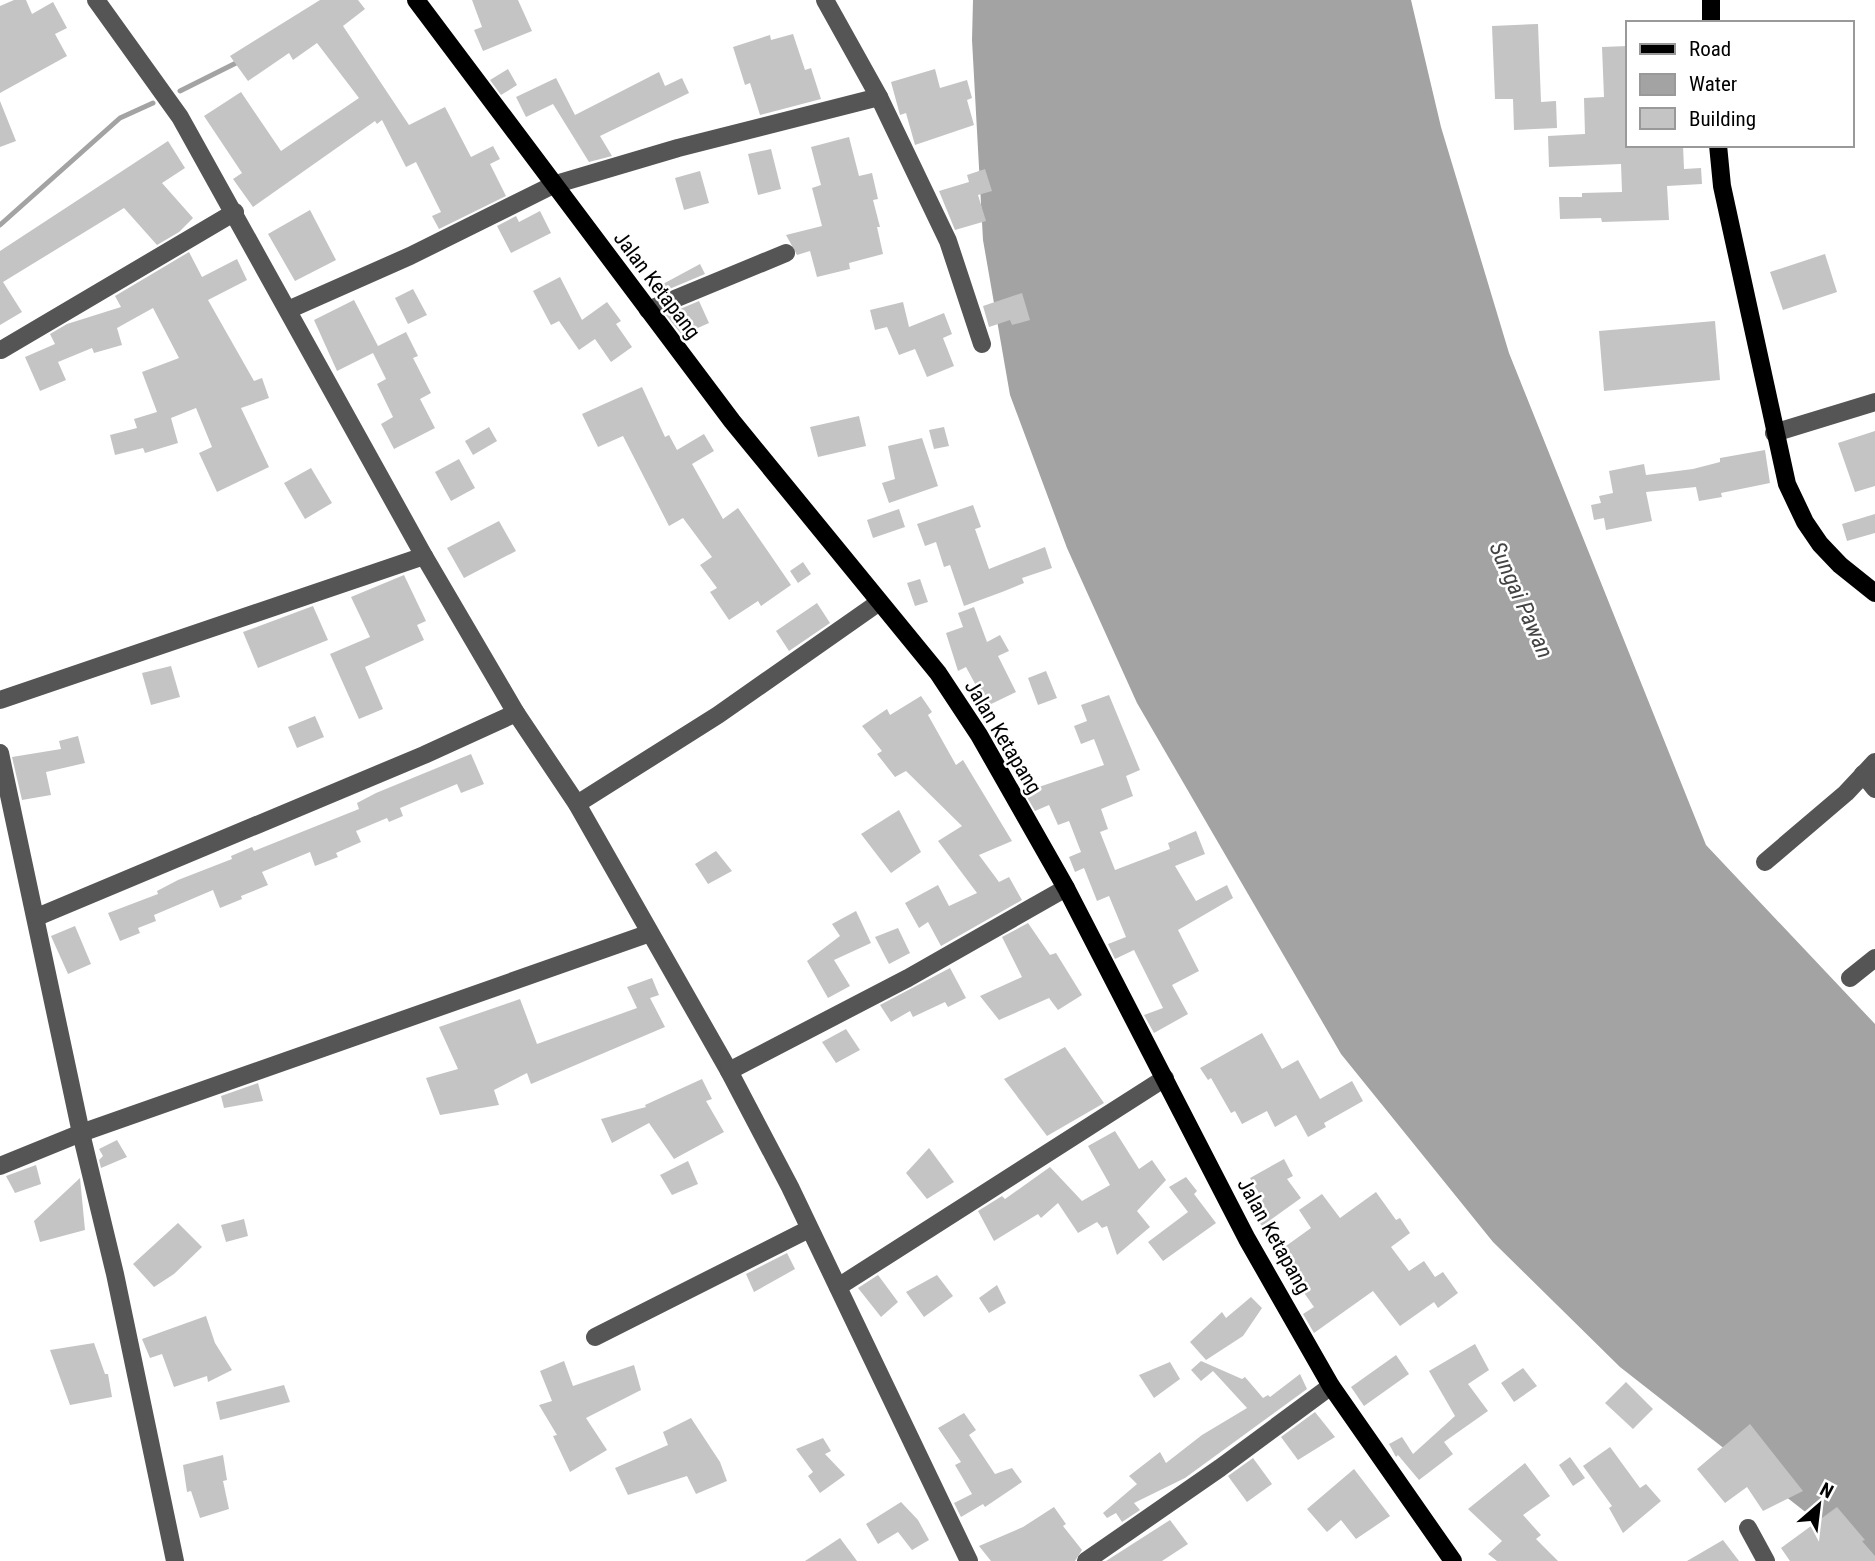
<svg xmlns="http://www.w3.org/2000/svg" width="1875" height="1561" font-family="'Roboto Condensed',sans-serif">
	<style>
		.water { fill: #a3a3a3 }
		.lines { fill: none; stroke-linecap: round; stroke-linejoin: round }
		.stream { stroke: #a3a3a3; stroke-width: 5 }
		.building { fill: #c4c4c4 }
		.minor { stroke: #555; stroke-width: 18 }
		.major { stroke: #000; stroke-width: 18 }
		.labels { text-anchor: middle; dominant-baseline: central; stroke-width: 5; stroke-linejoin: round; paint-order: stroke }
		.street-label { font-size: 21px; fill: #000; stroke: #fff }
		.water-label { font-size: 23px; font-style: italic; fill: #444; stroke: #fff }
	</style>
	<rect width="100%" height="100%" fill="#fff"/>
	<polygon class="water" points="973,0 1411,0 1441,127 1509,353 1706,845 1875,1024 1875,1561 1868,1561 1620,1367 1493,1242 1341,1054 1137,703 1067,548 1010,395 983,240 972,40"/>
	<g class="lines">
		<g class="stream">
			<polyline points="180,91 240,61"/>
			<polyline points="0,225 120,118 153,103"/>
		</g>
	</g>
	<g class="building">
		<polygon points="14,0 26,0 32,14 53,2 67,28 55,34 67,56 0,93 0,6"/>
		<polygon points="320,0 358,0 365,9 343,26 409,125 445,107 471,157 493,146 500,159 490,164 506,196 439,229 432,216 441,212 416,162 406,167 382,120 377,124 375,121 253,207 233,179 242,173 204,116 241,92 281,151 359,98 317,43 293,60 289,53 248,81 230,56"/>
		<polygon points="472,0 518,0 532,31 483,51 474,30 482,27"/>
		<polygon points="1538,24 1541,102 1556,101 1557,128 1514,130 1513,99 1495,99 1492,26"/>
		<polygon points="793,34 805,70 811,68 821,99 760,115 750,83 745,85 733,47 770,35 771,40"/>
		<polygon points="1628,46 1628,145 1683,145 1684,169 1701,168 1702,184 1667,186 1669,220 1602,222 1601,218 1560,219 1559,197 1582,197 1582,193 1622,192 1621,164 1549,167 1548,136 1585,134 1584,98 1604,97 1602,47"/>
		<polygon points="508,69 517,85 501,95 490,80"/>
		<polygon points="935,69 940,88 967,80 972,98 967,100 974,125 915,145 906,113 900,115 891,82"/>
		<polygon points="659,72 665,86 682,78 689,93 600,136 612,156 589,162 553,104 526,117 516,97 556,78 575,115"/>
		<polygon points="0,101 16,141 0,147"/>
		<polygon points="849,137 859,176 872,173 878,199 873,200 880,227 877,227 883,254 849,263 850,269 817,277 810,251 797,255 786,235 822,226 812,188 821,185 811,147"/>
		<polygon points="168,141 185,168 162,183 193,218 179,232 157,245 124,208 3,282 22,312 0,325 0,251"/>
		<polygon points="771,149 781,189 758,195 748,154"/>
		<polygon points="985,169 992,191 978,195 986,221 955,230 939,191 969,182 967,175"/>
		<polygon points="700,171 709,203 684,210 675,178"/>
		<polygon points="310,210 336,260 295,281 268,234"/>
		<polygon points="540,211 551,233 511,253 497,226 516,216 519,222"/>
		<polygon points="189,252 202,277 237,259 247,280 208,300 254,381 262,378 269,398 241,408 269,467 217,492 199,453 212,447 196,408 171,418 178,443 145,453 143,448 115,455 110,435 137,428 134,419 157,412 142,372 179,358 153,308 117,328 122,345 94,353 92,348 58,362 66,380 40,391 25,357 55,344 50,334 67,324 121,307 115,296"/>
		<polygon points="1825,254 1837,292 1783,310 1770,272"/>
		<polygon points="700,264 705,274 667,290 663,284"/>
		<polygon points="560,277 582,320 607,302 621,321 616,324 632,347 611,362 595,339 579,350 559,321 551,325 533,291"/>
		<polygon points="413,289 427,315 408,324 395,298"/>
		<polygon points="1022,293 1030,320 1012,325 1010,320 989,327 983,306"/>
		<polygon points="354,300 378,346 406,332 418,356 413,358 431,393 420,399 435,428 394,449 381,424 393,417 377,384 386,379 373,353 337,371 314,320"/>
		<polygon points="699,301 709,323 682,335 666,315"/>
		<polygon points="903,302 909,327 944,313 952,334 943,338 954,366 927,377 915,349 899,355 887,327 875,330 870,310"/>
		<polygon points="1715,321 1720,380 1604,391 1599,331"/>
		<polygon points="642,387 665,437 669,435 677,450 704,434 714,451 692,464 723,519 738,508 791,585 761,606 758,601 729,620 710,592 717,588 700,565 712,557 683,518 669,526 623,436 598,447 582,414"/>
		<polygon points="859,416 866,446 818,457 810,427"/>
		<polygon points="489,427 497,441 473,455 465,441"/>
		<polygon points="944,427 949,446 934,449 929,430"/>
		<polygon points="1875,431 1875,486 1855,492 1838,443"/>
		<polygon points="922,438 938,486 889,503 882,483 895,479 888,446"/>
		<polygon points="1765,450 1770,483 1721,493 1722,497 1699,501 1696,487 1646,492 1652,521 1606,530 1604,518 1594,520 1591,505 1601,503 1599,496 1613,493 1609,471 1644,464 1646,475 1693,469 1720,462 1720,458"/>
		<polygon points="459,459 475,488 451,501 435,472"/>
		<polygon points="311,468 332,503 305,519 284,483"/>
		<polygon points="973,505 981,527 975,529 989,569 1045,547 1052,568 1022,578 1024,583 1002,592 964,606 950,565 944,567 936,542 925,546 917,524"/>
		<polygon points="899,509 905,527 873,538 867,520"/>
		<polygon points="1875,514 1875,533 1847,541 1842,524"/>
		<polygon points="499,521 516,551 464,578 447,548"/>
		<polygon points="803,562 811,574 798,583 790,571"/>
		<polygon points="404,575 426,621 417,625 424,640 365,667 383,709 359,719 330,654 370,637 351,597"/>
		<polygon points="920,579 928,602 915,606 907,583"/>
		<polygon points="817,603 830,623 789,651 776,631"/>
		<polygon points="313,606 328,640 258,668 243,632"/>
		<polygon points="974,607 987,642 1000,635 1009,651 998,656 1016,692 987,706 966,667 958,671 946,633 963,627 958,613"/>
		<polygon points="171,666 180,697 151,705 142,673"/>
		<polygon points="1046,671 1057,698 1038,705 1028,678"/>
		<polygon points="1109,695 1140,770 1126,776 1133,796 1101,809 1108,829 1100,832 1115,870 1170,849 1168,843 1196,831 1205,854 1175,866 1196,901 1227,885 1233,898 1178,930 1199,971 1172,985 1188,1014 1154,1033 1144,1015 1163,1008 1134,950 1115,959 1108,944 1126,937 1109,896 1097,901 1084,868 1075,872 1069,857 1081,852 1069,821 1058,825 1049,805 1035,811 1024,792 1104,765 1094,739 1081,744 1074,726 1087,721 1081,705"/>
		<polygon points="921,696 932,712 928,715 956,765 963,760 1012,841 979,855 999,882 1009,877 1022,900 941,946 928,922 919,928 905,903 938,885 949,906 977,893 938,841 962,826 906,771 895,777 877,754 882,751 862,726 887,709 890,715"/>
		<polygon points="315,716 324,737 297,748 288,727"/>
		<polygon points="78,736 85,763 46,772 51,795 22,800 12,757 61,749 59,741"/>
		<polygon points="471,754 484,784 461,793 457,784 400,808 403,816 389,822 387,818 356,831 361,842 336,853 338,857 315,866 310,852 262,872 268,885 241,896 242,899 220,908 213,890 154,915 156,921 138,928 140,933 120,941 108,913 158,894 157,891 178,880 232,859 231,856 252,847 254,851 359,809 357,803 376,793"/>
		<polygon points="899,810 921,852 891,873 861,834"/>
		<polygon points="716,851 732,871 708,884 695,864"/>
		<polygon points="856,911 871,943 834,960 850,986 828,998 807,961 840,936 832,924"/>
		<polygon points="1028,923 1050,955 1056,953 1082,995 1058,1010 1049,998 999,1020 980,996 1022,977 1002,937"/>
		<polygon points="75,926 91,964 68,974 51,936"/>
		<polygon points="898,928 910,953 889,964 875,937"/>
		<polygon points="950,968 966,998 948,1007 945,1002 913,1017 910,1011 891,1022 880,1005"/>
		<polygon points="652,978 659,995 650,998 665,1027 531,1084 527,1073 494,1090 499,1105 440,1115 426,1078 458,1069 439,1027 520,999 537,1044 637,1008 627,987"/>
		<polygon points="846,1029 860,1050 836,1063 822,1042"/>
		<polygon points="1262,1033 1282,1069 1298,1060 1320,1099 1352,1081 1363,1101 1324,1123 1326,1127 1308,1137 1296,1115 1275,1127 1267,1111 1242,1124 1235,1111 1231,1113 1211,1078 1208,1080 1200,1068"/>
		<polygon points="1065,1047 1104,1103 1047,1136 1004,1079"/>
		<polygon points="702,1079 712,1099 706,1101 724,1132 674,1159 649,1123 612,1143 601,1119 646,1107 645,1105"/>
		<polygon points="258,1083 263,1101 224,1108 221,1096"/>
		<polygon points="1115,1131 1139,1169 1152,1160 1166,1180 1137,1211 1150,1227 1117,1255 1107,1226 1102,1228 1097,1222 1078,1233 1058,1203 1041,1218 1038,1214 994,1241 978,1211 1002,1196 1005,1199 1050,1167 1082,1201 1110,1185 1088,1146"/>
		<polygon points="117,1140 127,1157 101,1168 99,1160 103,1156 99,1149"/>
		<polygon points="929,1148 954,1182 927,1199 906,1173"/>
		<polygon points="1284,1159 1293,1176 1287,1179 1301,1198 1262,1226 1250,1209 1263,1200 1250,1178"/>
		<polygon points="688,1161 698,1184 672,1195 660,1175"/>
		<polygon points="36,1165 41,1184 15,1193 6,1176"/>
		<polygon points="1186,1177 1197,1191 1194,1194 1216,1223 1163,1261 1148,1242 1188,1212 1169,1187"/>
		<polygon points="80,1178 85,1230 40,1242 34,1221"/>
		<polygon points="1376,1192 1396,1220 1400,1218 1410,1233 1391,1247 1409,1271 1424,1261 1435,1277 1443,1272 1458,1293 1438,1308 1434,1302 1400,1326 1373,1291 1314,1333 1303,1314 1314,1307 1286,1267 1289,1265 1279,1251 1311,1228 1299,1210 1322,1194 1340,1218"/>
		<polygon points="244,1219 248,1236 226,1242 221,1225"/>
		<polygon points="178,1223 202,1247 174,1274 154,1287 133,1264"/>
		<polygon points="787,1253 795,1269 754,1292 746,1274"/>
		<polygon points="878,1275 898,1302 881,1317 858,1288"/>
		<polygon points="937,1275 953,1296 924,1317 906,1292"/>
		<polygon points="997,1285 1006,1303 989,1313 979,1298"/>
		<polygon points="1251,1297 1262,1308 1243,1336 1206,1360 1190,1342 1222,1312 1226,1318"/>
		<polygon points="206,1316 215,1343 232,1370 208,1382 207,1376 174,1387 162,1354 150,1358 142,1339"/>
		<polygon points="94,1343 105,1374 108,1374 112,1397 70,1405 50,1350"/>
		<polygon points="1475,1344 1489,1370 1468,1384 1488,1411 1444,1442 1453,1454 1419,1480 1398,1455 1396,1457 1389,1444 1402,1437 1413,1454 1455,1416 1429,1371"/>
		<polygon points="1396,1355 1409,1374 1364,1406 1351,1387"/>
		<polygon points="564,1361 573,1386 634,1365 641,1390 586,1418 607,1450 570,1472 553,1436 557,1435 539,1405 552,1401 540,1371"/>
		<polygon points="1201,1361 1242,1379 1245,1377 1263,1398 1268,1395 1270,1397 1300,1374 1307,1389 1185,1478 1134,1503 1140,1510 1122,1522 1116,1513 1107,1518 1103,1513 1137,1484 1129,1476 1160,1452 1166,1463 1202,1435 1247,1408 1213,1371 1201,1381 1191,1370"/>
		<polygon points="1170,1362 1180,1379 1154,1398 1139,1375"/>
		<polygon points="1523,1368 1537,1386 1514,1402 1501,1383"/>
		<polygon points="1626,1382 1653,1409 1633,1429 1605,1403"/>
		<polygon points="284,1385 290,1402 220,1420 216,1402"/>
		<polygon points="1315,1412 1335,1437 1298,1460 1281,1437"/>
		<polygon points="964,1413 976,1430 969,1435 995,1474 1012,1468 1022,1482 985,1507 983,1504 961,1517 954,1503 972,1494 955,1465 961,1462 938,1428"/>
		<polygon points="691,1418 720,1462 727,1481 696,1494 687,1476 628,1495 615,1468 668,1445 663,1432"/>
		<polygon points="1750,1424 1803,1491 1763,1511 1747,1487 1725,1503 1697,1469"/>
		<polygon points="823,1438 831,1451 825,1454 845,1475 820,1493 808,1476 813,1472 796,1449"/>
		<polygon points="1610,1447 1640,1488 1646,1484 1661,1501 1623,1533 1609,1508 1612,1506 1583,1466"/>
		<polygon points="223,1455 227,1480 223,1481 229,1509 200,1518 191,1491 187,1492 183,1465"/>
		<polygon points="1570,1457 1585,1478 1573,1486 1559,1465"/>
		<polygon points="1253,1458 1272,1484 1247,1502 1228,1476"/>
		<polygon points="1525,1463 1550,1496 1523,1515 1541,1535 1536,1539 1558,1561 1497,1561 1488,1554 1502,1541 1468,1509"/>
		<polygon points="1354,1469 1390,1516 1356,1539 1341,1520 1327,1532 1307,1509"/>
		<polygon points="901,1502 918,1520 929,1540 912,1550 898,1532 878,1544 866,1524"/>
		<polygon points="1054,1507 1066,1524 1063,1526 1082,1550 1075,1561 991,1561 979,1546 1023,1527"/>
		<polygon points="1837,1507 1865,1540 1862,1541 1875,1556 1875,1561 1790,1561 1781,1548"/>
		<polygon points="1170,1520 1188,1544 1162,1561 1106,1561"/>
		<polygon points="840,1538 857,1561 805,1561"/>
		<polygon points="1723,1540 1739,1561 1687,1561"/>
	</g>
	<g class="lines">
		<g class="minor">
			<polyline points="96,0 180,117 424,556 516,713 577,804 729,1071 790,1187 969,1561"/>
			<polyline points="879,97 948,241 982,344"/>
			<polyline points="288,310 410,256 553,185 678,148 879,97 825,0"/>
			<polyline points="648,310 786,253"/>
			<polyline points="1,350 235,212"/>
			<polyline points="1774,433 1875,402"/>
			<polyline points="0,700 424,556"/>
			<polyline points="0,753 81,1133 115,1274 175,1561"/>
			<polyline points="1863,774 1875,789"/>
			<polyline points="577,804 718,715 878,603"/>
			<polyline points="1765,862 1846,793 1875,762"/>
			<polyline points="37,917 424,755 516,713"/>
			<polyline points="1850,978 1875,958"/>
			<polyline points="729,1071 908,978 1066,888"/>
			<polyline points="0,1166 81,1133 650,933"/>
			<polyline points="838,1287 1165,1078"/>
			<polyline points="595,1337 809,1229"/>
			<polyline points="1748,1528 1766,1561"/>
			<polyline points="1086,1561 1220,1468 1331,1386"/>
		</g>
		<g class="major">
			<polyline points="416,0 732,421 938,673 979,735 1066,888 1247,1239 1331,1386 1453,1561"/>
			<polyline points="1711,0 1711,23"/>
			<polyline points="1718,145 1722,186 1787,484 1805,522 1820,544 1840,565 1875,593"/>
		</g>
	</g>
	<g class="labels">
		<g class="street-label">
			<text transform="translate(657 285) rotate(53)">Jalan Ketapang</text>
			<text transform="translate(1003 737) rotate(59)">Jalan Ketapang</text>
			<text transform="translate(1274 1236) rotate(61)">Jalan Ketapang</text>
		</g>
		<g class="water-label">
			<text transform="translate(1521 600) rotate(66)">Sungai Pawan</text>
		</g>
	</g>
	<rect x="1626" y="21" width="228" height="126" fill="#ffffff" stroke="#999999" stroke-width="2"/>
	<rect x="1640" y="44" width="35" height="10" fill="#000000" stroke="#999999" stroke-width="2"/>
	<text x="1689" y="56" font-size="21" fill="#000000">Road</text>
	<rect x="1640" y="74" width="35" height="21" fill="#a3a3a3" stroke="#999999" stroke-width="2"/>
	<text x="1689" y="91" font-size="21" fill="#000000">Water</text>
	<rect x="1640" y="108" width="35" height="21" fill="#c4c4c4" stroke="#999999" stroke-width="2"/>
	<text x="1689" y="126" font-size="21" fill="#000000">Building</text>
	<g transform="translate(1819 1505) rotate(28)" stroke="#ffffff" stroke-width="5" paint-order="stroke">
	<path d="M0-5L12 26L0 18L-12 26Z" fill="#000000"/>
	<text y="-10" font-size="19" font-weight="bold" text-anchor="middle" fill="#000000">N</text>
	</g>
</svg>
